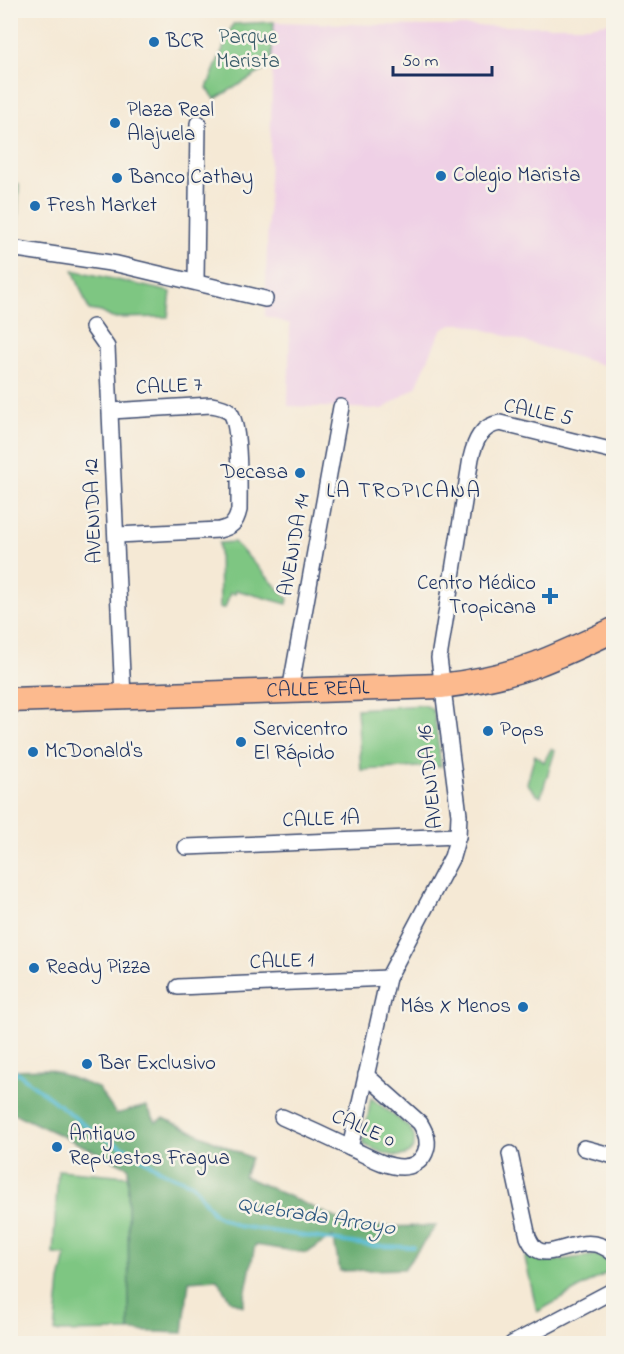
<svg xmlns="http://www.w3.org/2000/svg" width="624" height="1354" font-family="'Indie Flower',sans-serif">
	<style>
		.built { fill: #efd0e6 }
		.green { fill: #7ec682; stroke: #4c7a70; stroke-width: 1.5 }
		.forest { fill: #66ab70; stroke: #406d67; stroke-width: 1.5 }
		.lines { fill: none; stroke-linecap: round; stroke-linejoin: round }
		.stream { stroke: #53b9d1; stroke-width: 4 }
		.minor-casing { stroke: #3c4b70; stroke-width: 18 }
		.primary-casing { stroke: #3c4b70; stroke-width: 27 }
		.minor { stroke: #fff; stroke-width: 15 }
		.primary { stroke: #fcba8e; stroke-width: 24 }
		.poi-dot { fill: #1f6fb2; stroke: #f7f3e8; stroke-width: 2 }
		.labels { text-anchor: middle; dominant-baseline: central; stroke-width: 5; stroke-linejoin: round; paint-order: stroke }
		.park-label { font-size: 21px; fill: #395c69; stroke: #f7f3e8 }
		.poi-label { font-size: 21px; fill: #1b2f5e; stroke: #f7f3e8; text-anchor: start }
		.street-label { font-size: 21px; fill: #1b2f5e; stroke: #f7f3e8 }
		.neighbourhood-label { font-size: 22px; letter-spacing: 1.5px; fill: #1b2f5e; stroke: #f7f3e8 }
		.water-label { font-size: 22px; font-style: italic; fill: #2c5880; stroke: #f7f3e8 }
	</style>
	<rect width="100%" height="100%" fill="#f7f3e8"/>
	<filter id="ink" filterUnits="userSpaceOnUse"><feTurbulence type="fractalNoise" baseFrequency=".0167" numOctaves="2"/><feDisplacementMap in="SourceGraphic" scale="12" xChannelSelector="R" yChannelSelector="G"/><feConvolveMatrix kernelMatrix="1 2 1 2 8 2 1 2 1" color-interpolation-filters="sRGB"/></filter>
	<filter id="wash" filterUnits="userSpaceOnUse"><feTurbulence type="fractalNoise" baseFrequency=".008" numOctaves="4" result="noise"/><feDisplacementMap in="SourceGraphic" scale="24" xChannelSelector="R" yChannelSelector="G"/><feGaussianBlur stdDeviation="1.35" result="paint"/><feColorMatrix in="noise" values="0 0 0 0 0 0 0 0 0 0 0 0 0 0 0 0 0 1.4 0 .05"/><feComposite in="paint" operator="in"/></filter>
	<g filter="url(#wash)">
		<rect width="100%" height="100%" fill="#f5e9d5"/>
		<polygon class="built" points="274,22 414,26 589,26 613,22 613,368 466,324 454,324 441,330 416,387 383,409 288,406 290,324 265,316"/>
		<g class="green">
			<polygon points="274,22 271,66 215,99 207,88 233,24"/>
			<polygon points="10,176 13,176 13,183 19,184 17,240 11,239"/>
			<polygon points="73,270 171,292 168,317 112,318 101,312 89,310"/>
			<polygon points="234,542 288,599 287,604 236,590 235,594 230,593 225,608 220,608 219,543"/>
			<polygon points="424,705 431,708 434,713 441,766 361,770 357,709"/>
			<polygon points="551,749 555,751 541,796 537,795 527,783 535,755 544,762"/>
			<path d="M371,1098L409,1127C413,1133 416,1138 414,1145C407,1167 376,1150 363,1144Z"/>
			<polygon points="58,1170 128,1176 129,1331 55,1332 60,1281 66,1255 53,1254"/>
			<polygon points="530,1254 539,1261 547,1262 596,1255 603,1258 612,1270 537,1312 525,1258"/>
		</g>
		<polygon class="forest" points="48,1069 98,1088 116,1114 146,1106 156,1122 164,1118 251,1158 244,1176 356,1227 436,1226 404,1269 340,1271 333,1236 307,1253 255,1245 243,1306 230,1300 217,1279 189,1281 183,1333 129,1331 128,1167 11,1112 11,1070"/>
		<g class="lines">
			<polyline class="stream" points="14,1070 95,1133 127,1149 163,1172 192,1184 214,1214 238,1226 372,1246 413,1247"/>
		</g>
	</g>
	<g filter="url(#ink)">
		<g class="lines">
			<defs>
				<g id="minor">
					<polyline points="10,248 117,264 265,299"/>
					<polyline points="196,281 198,123"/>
					<polyline points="93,327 107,347 123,697"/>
					<path d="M111,411L211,405C217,406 224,407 229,411C241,422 239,491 239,510C236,523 232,527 219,530L117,535"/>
					<polyline points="290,691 341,407"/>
					<polyline points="186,847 458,836"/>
					<polyline points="178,987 388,978"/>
					<path d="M282,1117C305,1127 327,1137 350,1148C366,1155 385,1167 402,1167C412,1167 421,1162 425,1153C430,1142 426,1133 420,1123L366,1075"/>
					<path d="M350,1148L388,978L452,857L458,836L459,815L439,658L471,458C475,441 481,426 500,423L614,451"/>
					<polyline points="584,1148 614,1156"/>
					<path d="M510,1154L528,1237C530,1241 532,1246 536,1249C554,1262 585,1227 614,1254"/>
					<polyline points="512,1344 614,1290"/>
				</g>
				<g id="primary">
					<path id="s1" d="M10,700L441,686C474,682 506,676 537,664C563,654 588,642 614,630"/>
				</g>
			</defs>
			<use href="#minor" class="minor-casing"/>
			<use href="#primary" class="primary-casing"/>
			<use href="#minor" class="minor"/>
			<use href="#primary" class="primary"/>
		</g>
	</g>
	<g class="poi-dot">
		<circle cx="154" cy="42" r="6"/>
		<circle cx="115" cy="123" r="6"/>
		<circle cx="441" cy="176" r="6"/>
		<circle cx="117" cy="178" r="6"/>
		<circle cx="35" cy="206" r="6"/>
		<circle cx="300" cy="473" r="6"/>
		<path d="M547 587h6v6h6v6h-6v6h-6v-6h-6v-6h6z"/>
		<circle cx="488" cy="731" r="6"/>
		<circle cx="241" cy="742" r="6"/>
		<circle cx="33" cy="752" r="6"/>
		<circle cx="34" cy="968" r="6"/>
		<circle cx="523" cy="1007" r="6"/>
		<circle cx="87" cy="1064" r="6"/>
		<circle cx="57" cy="1147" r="6"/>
	</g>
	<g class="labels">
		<g class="park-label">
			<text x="248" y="38">Parque<tspan x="248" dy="24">Marista</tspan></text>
		</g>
		<g class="poi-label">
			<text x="166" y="42">BCR</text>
			<text x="127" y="111">Plaza Real<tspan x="127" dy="24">Alajuela</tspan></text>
			<text x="453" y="176">Colegio Marista</text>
			<text x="129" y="178">Banco Cathay</text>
			<text x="47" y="206">Fresh Market</text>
			<text x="288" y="473" text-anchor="end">Decasa</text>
			<text x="536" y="584" text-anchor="end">Centro Médico<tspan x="536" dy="24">Tropicana</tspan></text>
			<text x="253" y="730">Servicentro<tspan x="253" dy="24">El Rápido</tspan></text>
			<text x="500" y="731">Pops</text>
			<text x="45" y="752">McDonald's</text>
			<text x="46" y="968">Ready Pizza</text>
			<text x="511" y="1007" text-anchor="end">Más X Menos</text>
			<text x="99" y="1064">Bar Exclusivo</text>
			<text x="69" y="1135">Antiguo<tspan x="69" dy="24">Repuestos Fragua</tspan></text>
		</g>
		<g class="street-label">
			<text transform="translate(169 387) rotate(-3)">CALLE 7</text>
			<text transform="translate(538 413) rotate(11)">CALLE 5</text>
			<text transform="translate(94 511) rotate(-92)">AVENIDA 12</text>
			<text transform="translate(295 545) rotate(-80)">AVENIDA 14</text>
			<text stroke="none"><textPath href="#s1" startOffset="308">CALLE REAL</textPath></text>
			<text transform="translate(431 777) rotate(-96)">AVENIDA 16</text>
			<text transform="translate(321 820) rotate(-2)">CALLE 1A</text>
			<text transform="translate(282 962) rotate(-2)">CALLE 1</text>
			<text transform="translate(363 1129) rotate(23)">CALLE 0</text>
		</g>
		<g class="neighbourhood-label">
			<text x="404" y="492">LA TROPICANA</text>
		</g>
		<g class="water-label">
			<text transform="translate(316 1217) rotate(9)">Quebrada Arroyo</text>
		</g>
	</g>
	<rect width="624" height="1354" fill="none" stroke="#f7f3e8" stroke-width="36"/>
	<path d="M393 66v9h99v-9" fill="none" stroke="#1b2f5e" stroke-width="3"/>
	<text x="402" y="66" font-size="18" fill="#1b2f5e" stroke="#f7f3e8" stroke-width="4.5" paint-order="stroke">50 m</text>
</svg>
